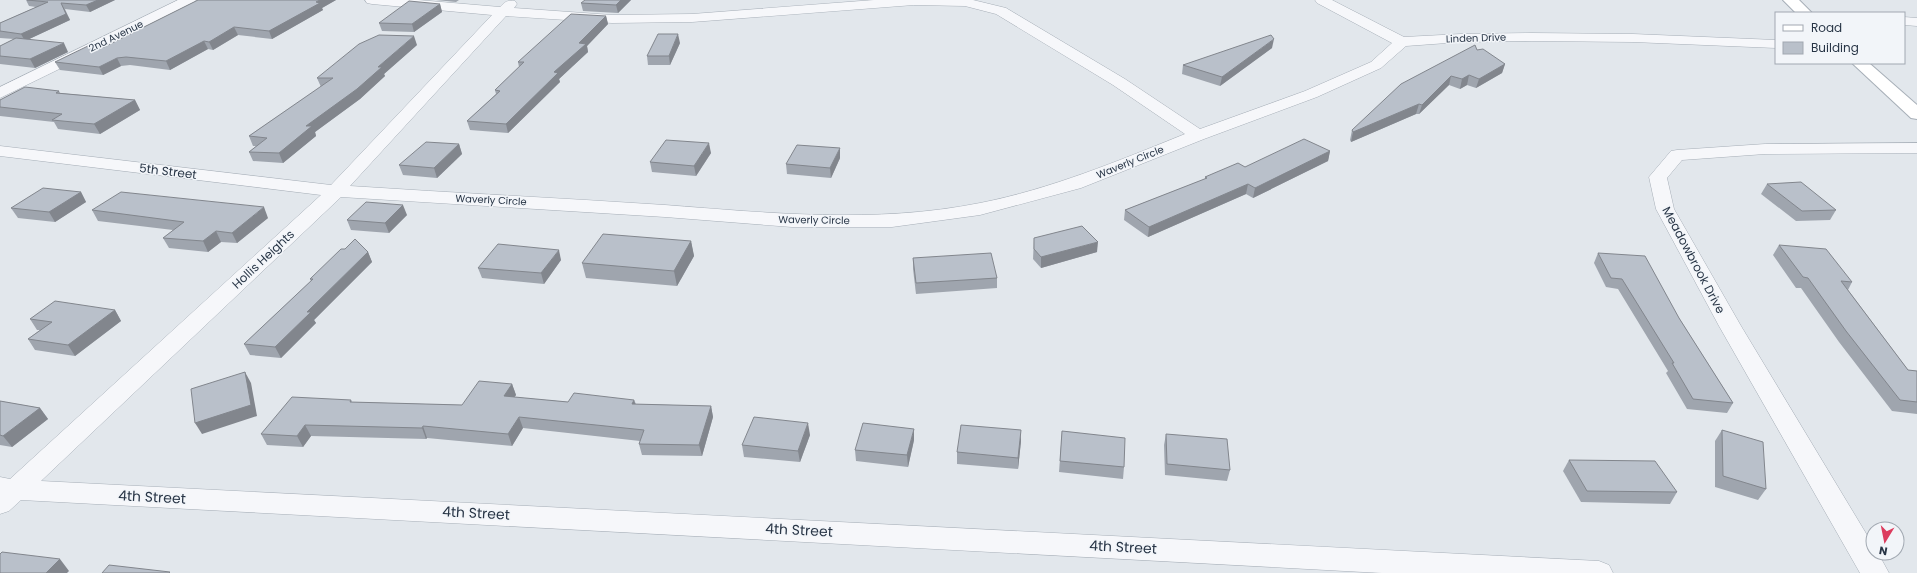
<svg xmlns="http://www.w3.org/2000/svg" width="1917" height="573" font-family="Poppins,sans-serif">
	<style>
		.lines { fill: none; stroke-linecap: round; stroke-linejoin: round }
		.street-casing { stroke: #a6aeb7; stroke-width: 1 }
		.secondary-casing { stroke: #a6aeb7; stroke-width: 2 }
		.street { fill: #f6f7fa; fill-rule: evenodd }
		.secondary { fill: #fff; fill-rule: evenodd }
		.wall { fill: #9fa5ae }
		.shaded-wall { fill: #82868d }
		.building { fill: #b9c0ca; stroke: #82868d }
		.labels { text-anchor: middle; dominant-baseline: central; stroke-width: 3; stroke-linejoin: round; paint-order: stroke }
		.far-street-label { font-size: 10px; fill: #283546; stroke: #f2f5f9 }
		.street-label { font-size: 12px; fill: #283546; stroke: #f2f5f9 }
		.near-street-label { font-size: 14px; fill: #283546; stroke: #f2f5f9 }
	</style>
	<rect width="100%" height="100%" fill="#e2e7ec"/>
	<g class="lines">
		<defs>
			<g id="street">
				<polygon points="178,0 196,0 194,3 0,98 0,87"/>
				<path d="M365,0H418L500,7C505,2 507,0 515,1L517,4L514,8L612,15L692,14L874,0H973L1006,8L1125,79L1200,129L1305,91L1371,62L1392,43L1317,3L1315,0H1332L1404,37L1461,34L1532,33L1633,34L1776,40V48L1633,42L1532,41L1461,42L1406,46L1381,68L1317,97L1204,139L1081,188L980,215L892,227H792L665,217L341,197L41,481L1599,561L1609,565L1613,573H1382L21,500L9,511L0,514V477L10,479L321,195L0,156V146L331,185L492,15L372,4L367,3ZM914,5L965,6L996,14L1113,85L1185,134C1118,161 1051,189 980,203C875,224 770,213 665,205C560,198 455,193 350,186L506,16L612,23L692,22Z"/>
				<polygon points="1904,17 1917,18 1917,26 1904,25"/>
				<polygon points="1917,143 1917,153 1765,154 1682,160 1667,178 1674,209 1741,326 1873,545 1873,553 1878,553 1889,573 1860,573 1719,326 1656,209 1649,177 1671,151 1677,150 1765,144"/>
			</g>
			<g id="secondary">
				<polygon points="1783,0 1799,0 1812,13 1796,13"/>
				<polygon points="1852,63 1869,63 1917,105 1917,119 1911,118"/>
			</g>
		</defs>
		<use href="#street" class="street-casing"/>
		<use href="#secondary" class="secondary-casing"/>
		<use href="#street" class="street"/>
		<use href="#secondary" class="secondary"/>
	</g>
	<g class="wall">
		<polygon points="26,0 115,0 90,12 65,9 70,20 27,40 68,52 35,68 0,64 0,46 14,39 0,38 0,23 36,7 29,6"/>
		<polygon points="198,0 336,0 322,8 323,10 272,39 238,35 213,50 208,49 170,70 130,65 121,66 103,75 60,70 55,62 104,47"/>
		<polygon points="436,0 459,0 456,2"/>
		<polygon points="631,0 618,13 583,11 581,3"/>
		<polygon points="440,4 442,12 414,32 382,31 379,23"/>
		<polygon points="606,16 608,24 587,46 588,52 559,79 560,82 508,133 470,130 467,121 496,94 495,90 519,67 518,62"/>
		<polygon points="680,43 670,65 648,65 647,56"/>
		<polygon points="417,45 384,74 385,76 360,99 315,132 316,136 283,163 253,161 249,152 256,146 253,146 249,136 321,87 317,78"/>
		<polygon points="1272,48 1220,86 1182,74 1183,65"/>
		<polygon points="1477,50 1505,64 1502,73 1476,88 1467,85 1460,89 1449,85 1419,114 1416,114 1351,142 1350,140 1352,130"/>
		<polygon points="59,91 60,93 135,100 140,110 100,134 58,129 54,122 0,116 0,100"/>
		<polygon points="459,144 462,154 437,178 403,175 399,165"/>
		<polygon points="1330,151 1328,161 1253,198 1246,194 1148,237 1124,220 1125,210 1205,179 1205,177 1245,167"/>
		<polygon points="711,153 696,176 652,172 650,162"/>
		<polygon points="840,158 831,178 787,174 786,164"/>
		<polygon points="1767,184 1836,210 1830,220 1796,221 1761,194"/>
		<polygon points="81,192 86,202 55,222 18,218 11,208"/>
		<polygon points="92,210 268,218 237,243 221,242 208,252 169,248 163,238 173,230 98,221"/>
		<polygon points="407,215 389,233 351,230 347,220"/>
		<polygon points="1034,238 1097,252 1041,268 1033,259"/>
		<polygon points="691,241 694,256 677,286 586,278 582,263"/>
		<polygon points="1779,245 1852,282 1848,290 1908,370 1917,371 1917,414 1892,411 1839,342 1801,288 1796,288 1773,255"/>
		<polygon points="368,252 372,262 314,320 316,323 281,358 250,355 244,344 311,281 310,279"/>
		<polygon points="1598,253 1679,318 1733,403 1727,413 1687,409 1666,373 1668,371 1618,289 1606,287 1594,263"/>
		<polygon points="913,258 997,278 997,288 916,294 913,269"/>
		<polygon points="561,260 544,284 482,278 478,268"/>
		<polygon points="115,310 121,321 75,356 35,350 28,339 40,330 37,330 30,319"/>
		<polygon points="512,384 516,395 514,397 568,402 634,400 636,404 711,406 713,417 702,456 642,455 639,444 640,441 523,428 512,446 427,438 426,439 311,436 303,447 267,445 261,434 351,400 352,402 462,405"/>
		<polygon points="0,401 40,408 48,419 12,447 0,445"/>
		<polygon points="1722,430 1766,489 1758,500 1715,487 1715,441"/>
		<polygon points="1062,431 1124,467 1123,479 1059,472"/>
		<polygon points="1166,434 1230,470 1227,481 1165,475 1164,445"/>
		<polygon points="810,435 800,462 744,457 742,445"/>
		<polygon points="914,440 908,467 856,461 855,450"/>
		<polygon points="1021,441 1018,469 957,464 957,452"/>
		<polygon points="1569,460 1677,492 1670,504 1581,502 1563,471"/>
	</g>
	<g class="shaded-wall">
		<polygon points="98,0 115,0 90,12 86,5"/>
		<polygon points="320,0 336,0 322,8 323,10 272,39 269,31"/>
		<polygon points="621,0 631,0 618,13 616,5"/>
		<polygon points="61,3 70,20 25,41 21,34"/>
		<polygon points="440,4 442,12 414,32 412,24"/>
		<polygon points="606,16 608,24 587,46 588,52 559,79 560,82 508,133 506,124 554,72 579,43"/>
		<polygon points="234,27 238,35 213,50 209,42"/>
		<polygon points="678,34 680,43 670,65 669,56"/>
		<polygon points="414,36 417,45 384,74 385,76 360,99 315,132 316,136 283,163 279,153 306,126 378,67"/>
		<polygon points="1274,39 1272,48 1220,86 1222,77"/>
		<polygon points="204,41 208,49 170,70 166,61"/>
		<polygon points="64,43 68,52 35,68 30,59"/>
		<polygon points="117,58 121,66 103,75 99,67"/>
		<polygon points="1505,64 1502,73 1476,88 1479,79"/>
		<polygon points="1469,75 1467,85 1460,89 1462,79"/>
		<polygon points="1451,76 1449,85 1419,114 1422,105"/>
		<polygon points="135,100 140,110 100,134 94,124"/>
		<polygon points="1419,104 1416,114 1351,142 1353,132"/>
		<polygon points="709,143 711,153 696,176 694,166"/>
		<polygon points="459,144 462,154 437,178 434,168"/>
		<polygon points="840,148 840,158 831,178 830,168"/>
		<polygon points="1330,151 1328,161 1253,198 1255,188"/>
		<polygon points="1248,184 1246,194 1148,237 1149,227"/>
		<polygon points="81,192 86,202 55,222 49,212"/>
		<polygon points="403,205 407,215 389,233 385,223"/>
		<polygon points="264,207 268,218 237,243 232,233"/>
		<polygon points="216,231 221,242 208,252 203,241"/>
		<polygon points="691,241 694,256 677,286 674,271"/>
		<polygon points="1098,242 1097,252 1041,268 1041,257"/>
		<polygon points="559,250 561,260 544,284 541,273"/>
		<polygon points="368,252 372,262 314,320 316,323 281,358 275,347 307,312"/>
		<polygon points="115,310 121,321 75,356 68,345"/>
		<polygon points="245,372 251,383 257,416 202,434 195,423"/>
		<polygon points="512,384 516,395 507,407 504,396"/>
		<polygon points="634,400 637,411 632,404"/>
		<polygon points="711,406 713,417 702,456 699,445"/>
		<polygon points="40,408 48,419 12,447 3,436"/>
		<polygon points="519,417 523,428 512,446 508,434"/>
		<polygon points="808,423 810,435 800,462 798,451"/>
		<polygon points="305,425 311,436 303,447 297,436"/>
		<polygon points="423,426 427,438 426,439 422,428"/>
		<polygon points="914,429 914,440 908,467 907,455"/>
		<polygon points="1021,430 1021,441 1018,469 1018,458"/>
		<polygon points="60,559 69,571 67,573 46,573"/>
	</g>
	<g class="building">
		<polygon points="27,0 98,0 86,5 61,3 66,14 21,34 0,31 0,23 48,2"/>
		<polygon points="198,0 320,0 316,2 320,3 269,31 234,27 209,42 204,41 166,61 126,57 117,58 99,67 55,62 88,46 104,47"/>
		<polygon points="585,0 621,0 616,5 581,3"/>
		<polygon points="409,1 440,4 412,24 379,23"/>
		<polygon points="571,14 606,16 579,43 586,44 554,72 558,73 506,124 467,121 500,91 495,90 524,62 518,62"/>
		<polygon points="658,34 678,34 669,56 647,56"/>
		<polygon points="379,35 414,36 378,67 382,67 357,89 306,126 312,126 279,153 249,152 267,138 249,136 333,78 317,78 359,44"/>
		<polygon points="1271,35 1274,39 1222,77 1183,65"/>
		<polygon points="16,38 64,43 30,59 0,56 0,46"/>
		<polygon points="1475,45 1477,50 1483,49 1505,64 1479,79 1469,75 1462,79 1451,76 1422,105 1419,104 1353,132 1352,130 1401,84"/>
		<polygon points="25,87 59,91 56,93 135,100 94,124 52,120 62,114 0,107 0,100"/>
		<polygon points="1304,139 1330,151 1255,188 1248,184 1149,227 1125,210 1207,178 1205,177 1238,163 1245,167"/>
		<polygon points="666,140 709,143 694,166 650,162"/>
		<polygon points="426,142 459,144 434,168 399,165"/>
		<polygon points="797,145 840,148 830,168 786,164"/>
		<polygon points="1801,182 1836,210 1802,211 1767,184"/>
		<polygon points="43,188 81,192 49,212 11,208"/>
		<polygon points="121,192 264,207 232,233 216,231 203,241 163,238 184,222 92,210"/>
		<polygon points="366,202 403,205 385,223 347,220"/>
		<polygon points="1082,226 1098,242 1041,257 1034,249 1034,238"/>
		<polygon points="603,234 691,241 674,271 582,263"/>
		<polygon points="355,239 368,252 307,312 311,312 275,347 244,344 313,279 310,279 341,249 345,249"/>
		<polygon points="498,244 559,250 541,273 478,268"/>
		<polygon points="1779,245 1826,249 1852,282 1841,281 1908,370 1917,371 1917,402 1900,400 1846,331 1808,278 1803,277"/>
		<polygon points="991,253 997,278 916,283 913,258"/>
		<polygon points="1598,253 1645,256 1679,318 1733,403 1693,399 1672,363 1674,363 1622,279 1611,278"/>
		<polygon points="55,301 115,310 68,345 28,339 52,322 30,319"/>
		<polygon points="245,372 251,405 195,423 191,389"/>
		<polygon points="479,381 512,384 504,396 568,402 574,393 634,400 632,404 711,406 699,445 639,444 644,430 519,417 508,434 423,426 422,428 305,425 297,436 261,434 292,397 351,400 350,402 462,405"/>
		<polygon points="0,401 40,408 3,436 0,435"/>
		<polygon points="754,417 808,423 798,451 742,445"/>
		<polygon points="863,423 914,429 907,455 855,450"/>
		<polygon points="961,425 1021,430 1018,458 957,452"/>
		<polygon points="1722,430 1763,442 1766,489 1723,476"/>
		<polygon points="1062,431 1125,438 1124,467 1060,461"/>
		<polygon points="1166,434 1227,439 1230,470 1167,464"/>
		<polygon points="1569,460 1655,461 1677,492 1587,491"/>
		<polygon points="2,552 60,559 46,573 0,573 0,554"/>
		<polygon points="109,565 170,572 169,573 102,573"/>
	</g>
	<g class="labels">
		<g class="far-street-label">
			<text transform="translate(116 36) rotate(-26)">2nd Avenue</text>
			<text transform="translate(1476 38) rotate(-2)">Linden Drive</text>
			<text transform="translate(1130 162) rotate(-22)">Waverly Circle</text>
			<text transform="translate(491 200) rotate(3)">Waverly Circle</text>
			<text transform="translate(814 220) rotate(1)">Waverly Circle</text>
		</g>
		<g class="street-label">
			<text transform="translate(168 171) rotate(7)">5th Street</text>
			<text transform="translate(263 259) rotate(-43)">Hollis Heights</text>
			<text transform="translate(1694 260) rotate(62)">Meadowbrook Drive</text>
		</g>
		<g class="near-street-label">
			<text transform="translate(152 497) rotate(3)">4th Street</text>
			<text transform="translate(476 513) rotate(3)">4th Street</text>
			<text transform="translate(799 530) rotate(3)">4th Street</text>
			<text transform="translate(1123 547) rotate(3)">4th Street</text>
		</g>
	</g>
	<rect x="1775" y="12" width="130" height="52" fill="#f2f5f9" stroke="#a1a8b1"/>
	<rect x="1783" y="25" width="20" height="6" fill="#ffffff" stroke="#a1a8b1"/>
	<text x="1811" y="32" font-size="12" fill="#283546">Road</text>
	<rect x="1783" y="42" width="20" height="12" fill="#b9c0ca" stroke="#a1a8b1"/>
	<text x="1811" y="52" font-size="12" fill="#283546">Building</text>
	<g transform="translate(1885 541) rotate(190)"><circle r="19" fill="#f2f5f9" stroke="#a1a8b1"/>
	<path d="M0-3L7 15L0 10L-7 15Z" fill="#dc3c5e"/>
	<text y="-6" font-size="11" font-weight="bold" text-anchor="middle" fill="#283546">N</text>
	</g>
</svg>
